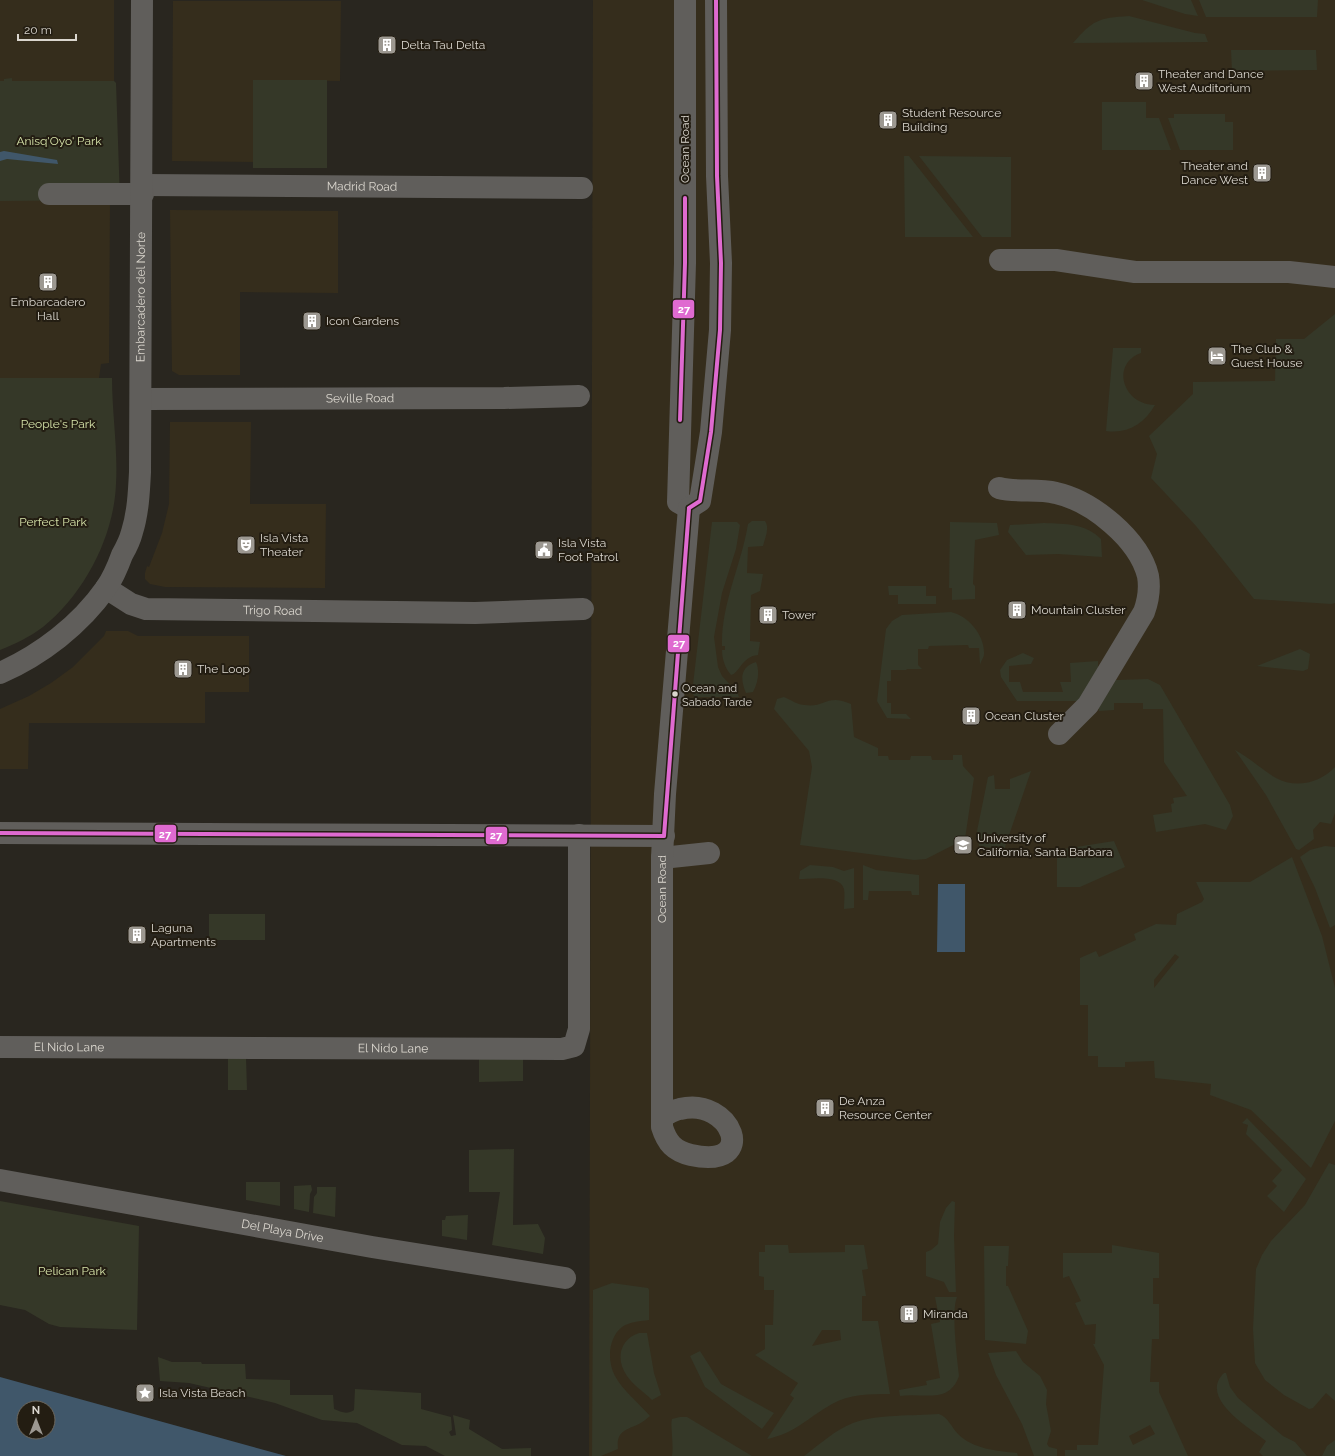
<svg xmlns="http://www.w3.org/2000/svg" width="1335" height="1456" viewBox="0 0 1335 1456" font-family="Raleway,sans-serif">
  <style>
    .built { fill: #352d1c }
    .green { fill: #353828; fill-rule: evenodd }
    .water { fill: #40576a; fill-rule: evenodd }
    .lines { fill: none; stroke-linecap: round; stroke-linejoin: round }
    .minor { stroke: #605e5b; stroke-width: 22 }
    .bus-1-casing { stroke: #231d12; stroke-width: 7 }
    .bus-1 { stroke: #df6ad0; stroke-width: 4 }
    .bus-dot { fill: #dad6ce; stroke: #231d12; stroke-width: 1.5 }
    .labels { text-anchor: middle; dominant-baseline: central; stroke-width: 4; stroke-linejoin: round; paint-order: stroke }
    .bus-label { font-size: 11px; fill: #dad6ce; stroke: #231d12; text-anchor: start }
    .poi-label { font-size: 12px; fill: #dad6ce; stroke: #231d12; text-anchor: start }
    .park-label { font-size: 12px; fill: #d5e2a9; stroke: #231d12 }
    .street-label { font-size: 12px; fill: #dad6ce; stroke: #231d12 }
    .line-badge { stroke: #231d12; stroke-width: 1.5 }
    .badge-label { font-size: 11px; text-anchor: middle; font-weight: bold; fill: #fff }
  </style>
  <rect width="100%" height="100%" fill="#29261f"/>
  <path class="built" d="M0,0H114V81H0Z
    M593,0H1335V1456H589Z
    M173,1H341L340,81L253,80V162L172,161Z
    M0,200H110L109,363L101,364L99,378H0Z
    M170,210L338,211V293L240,292V375H179L172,371Z
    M170,422H251L250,504H326L325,588L165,587L150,584L145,579V573L147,566L149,567L162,533L169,504Z
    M106,631H128L138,636H249V692H205V723H29L28,769H0V709L29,696L51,683L73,667L104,636Z"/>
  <path class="green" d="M1142,0H1191L1198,16L1185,14Z
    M1199,0H1318L1317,17H1206Z
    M1129,16L1195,33L1205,34L1208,42L1073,43C1093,20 1098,18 1129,16Z
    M1231,50H1316L1317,70L1232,71Z
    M12,78V81H114L116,83L120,200L0,201V81H4V79Z
    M253,80H327V168H253Z
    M1102,102H1146V118H1159L1171,150H1102Z
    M1174,114H1225V122H1233V150H1180L1168,118H1174Z
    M904,156H909L973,237H905Z
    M919,156L1011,157V237H982Z
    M1335,314V603L1331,604L1254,599L1196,526L1151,478L1157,454L1149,436L1193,394V382L1275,381L1276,339H1304Z
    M1113,348H1141V353C1110,364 1123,405 1155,405C1144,424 1128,434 1106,431Z
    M0,378H112C112,413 118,449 116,484C114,537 84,594 43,627C30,637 15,644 0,650Z
    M752,521H765C770,528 765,538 763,546L748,547L747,573L763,574L760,591L751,595L750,641L760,642L758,655C742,656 739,674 731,675C725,668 722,659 722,650H725V646H722C721,604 741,566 748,524Z
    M712,522H737L740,525L736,549L722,593L714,637L718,667L722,676L737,692L739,697H695L692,693Z
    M950,522L997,523L999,535L975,540L973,584L975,586V599L952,600V588H949Z
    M1044,523C1066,524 1085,523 1101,539L1102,557L1058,554L1026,555L1008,532L1010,525Z
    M888,586H926V596H936V604H898V595H889Z
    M951,612C968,616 985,635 984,654C984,657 981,661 980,665L979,648H969L968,645L929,646L928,649H918V665L922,669H907L906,670H891V681H887V703H891V714H906L911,719L887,718L877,701L886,629L892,621L902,615Z
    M1300,649L1310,654L1308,669L1303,671L1257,666Z
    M1023,653L1034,658L1031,664L1009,666V682H1020L1023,692H1063L1060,682H1071L1070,663L1098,661V674L1079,701H1017L1001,677L1000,670L1007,660Z
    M756,662C760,671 758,683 753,692L746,693C740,679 740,667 756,662Z
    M1148,679L1160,685L1230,805L1233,816L1226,830L1205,824L1156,832L1153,815L1172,812L1171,804L1174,803L1173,798L1187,796L1164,762L1163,709H1143V703H1114V710L1099,711V706L1116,680Z
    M784,697C791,700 798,705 805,705C825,708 827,693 851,704L854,737L878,748V756H888L889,760H910L911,756H931L932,760H953V755H962L963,766L974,778L965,839L926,859L914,860L800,845L812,767L809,751L774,709L777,699Z
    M1235,750C1250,758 1261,769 1276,778C1296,789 1320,783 1335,767V813L1331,824L1320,822L1313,830L1314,839L1299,850L1296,849L1266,795Z
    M1031,771L1004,850L979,846L977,831L988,777L994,775L995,789H1010V779Z
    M1114,841L1125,867L1080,887H1057V850Z
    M1325,846L1335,847V925L1330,928L1315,888L1300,857L1310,850Z
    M1292,857L1322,936L1335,988V1121L1311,1168L1251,1110L1210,1095L1211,1084L1155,1078L1154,1061L1125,1062V1067H1098V1056H1088V1005H1080V958L1096,951L1099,957L1136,940L1134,934L1156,924L1176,925L1177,914L1202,902L1204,899L1196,882H1250ZM1175,954L1179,957L1154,988V980Z
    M810,865L833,867L844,871L854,868V908L844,909C844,903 845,895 844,889C840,874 811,879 799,879L800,871Z
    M863,865L876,870L919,875V895H912L911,891H869L868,900H863Z
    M209,914H265V940H209Z
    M228,1057H246L247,1090H228Z
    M479,1058H523V1081L479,1082Z
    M1247,1118L1306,1179L1284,1212L1267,1196L1277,1186L1272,1181L1282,1170L1246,1134L1248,1125L1242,1123Z
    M514,1149L513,1225L538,1224L545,1238L543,1254L492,1245L500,1192H469V1150Z
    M1329,1163L1335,1165V1401L1326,1393L1313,1408L1309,1409L1284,1395L1265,1380L1255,1363L1253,1329L1256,1269L1262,1255L1271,1241L1305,1205Z
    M246,1182H280V1206L246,1200Z
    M311,1185L312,1190L310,1194L309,1212L294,1209V1186Z
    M317,1187H336L335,1217L313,1213L314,1197L317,1193Z
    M0,1201L139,1226L137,1330L60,1327L49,1324L25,1310L0,1305Z
    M952,1201L955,1202L954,1236L956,1292H949L944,1282L926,1276V1252L931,1250L938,1244L940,1222L946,1208Z
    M468,1215L467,1240L442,1236V1220H445L446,1216Z
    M765,1245H788L789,1253L845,1252V1245H864L868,1269L862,1270L866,1296H862V1321H878L890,1394C870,1394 849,1394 832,1404C807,1418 796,1433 767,1439L794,1398L790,1395L798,1383L755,1355L765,1349V1325H773L774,1290H764V1277L759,1276V1252H765ZM822,1330H840L841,1340L812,1346Z
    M1112,1245L1159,1253V1278H1153V1304H1159V1339H1152L1150,1382H1159V1392L1188,1456H1065V1450H1077V1445H1098L1104,1365L1093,1344H1095L1096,1324L1085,1325L1075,1303L1081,1301L1069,1276L1063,1278V1253H1112ZM1150,1425L1155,1434L1133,1445L1129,1436Z
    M984,1246H1009L1008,1266H1006V1286H1008L1028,1331L1026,1344L985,1340Z
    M612,1283L648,1288L649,1290V1320C641,1321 629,1322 622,1327C608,1338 607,1361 615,1376C623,1391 639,1403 650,1416C646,1419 643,1422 639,1424C626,1430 616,1431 618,1449L601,1456H592L593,1290Z
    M935,1297H957C951,1312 957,1357 959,1376C949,1405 922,1392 900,1396L899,1390L927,1385L926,1381L940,1378L931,1324L940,1322Z
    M639,1333H647L654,1373L661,1395L652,1400C644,1392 633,1385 627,1376C615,1359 620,1339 639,1333Z
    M700,1351L721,1384L774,1413L762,1429L705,1387L690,1356Z
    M1016,1351L1023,1362L1040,1376L1047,1390L1046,1404L1051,1431L1047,1444L1049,1447L1057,1449V1456H1034L1022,1424L996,1375L988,1353Z
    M158,1357L172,1362H201L202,1364H245L246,1379L290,1380V1395H333L334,1409C341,1412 347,1415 354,1410L355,1389L421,1393V1409L451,1417L452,1430L449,1432L451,1436L456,1435L453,1415L470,1420L469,1429L502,1449L531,1448V1456H445L426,1446L402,1445L357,1423L322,1420L275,1403L189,1383L160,1381Z
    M1224,1373H1226L1230,1387L1238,1398L1283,1436L1295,1442L1307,1456H1263L1259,1452L1266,1441C1250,1428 1198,1398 1224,1373Z
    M939,1414C948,1417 952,1428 958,1434C973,1449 997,1451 1017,1453L1018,1456H804C820,1444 835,1430 853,1423C877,1414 913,1416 939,1414Z
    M680,1417H687L752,1456H672C674,1444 670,1426 672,1419Z
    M1335,1440V1456H1322L1327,1446Z"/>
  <path class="water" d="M4,151L57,160L58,164L7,159L0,161V152Z
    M938,884H965V952H937Z
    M0,1377L286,1456H0ZM24,1408H48V1432H24Z"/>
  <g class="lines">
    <g class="minor">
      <path d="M685,0V263L678,502L689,508"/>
      <path id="s1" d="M143,185L582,188"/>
      <path d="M49,194H143"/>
      <path d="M1000,260H1056L1135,272H1289L1335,277"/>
      <path id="s2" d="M141,399L504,398L579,396"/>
      <path d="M999,488C1018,493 1037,488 1056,493C1092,501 1139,539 1148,576C1150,588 1148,601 1144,612L1088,705L1059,734"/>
      <path d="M689,508L700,501L711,432L720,330L721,263L717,176L716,0"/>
      <path id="s3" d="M106,588L131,604L146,609L475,613L583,609"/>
      <path id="s4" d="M0,673C41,655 80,625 106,588C113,578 118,566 122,555C126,548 130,540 132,532C138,513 139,492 140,472L142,0"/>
      <path d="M0,833L664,836"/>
      <path d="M662,858L709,853"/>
      <path id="s5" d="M0,1047L562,1049L574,1046L579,1029V835"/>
      <path id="s6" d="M663,1116C668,1114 674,1110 680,1109C731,1096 761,1170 691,1155C674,1151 667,1143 662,1127V858L665,794L689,508"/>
      <path id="s7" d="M0,1180L372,1247L565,1278"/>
    </g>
    <defs>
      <path id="bus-1" d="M680,420L685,263V198
        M689,508L700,501L711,432L720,330L721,263L717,176L716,0
        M0,833L664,836L689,508"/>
    </defs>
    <use href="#bus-1" class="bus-1-casing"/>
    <use href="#bus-1" class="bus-1"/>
  </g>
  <defs>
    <symbol id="building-square" viewBox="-11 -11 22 22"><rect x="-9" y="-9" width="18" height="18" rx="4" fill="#9c9891" stroke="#231d12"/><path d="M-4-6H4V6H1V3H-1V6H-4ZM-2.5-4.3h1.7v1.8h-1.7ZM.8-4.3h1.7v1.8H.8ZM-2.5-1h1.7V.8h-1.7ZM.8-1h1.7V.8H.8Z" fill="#fff"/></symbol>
    <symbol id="hotel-square" viewBox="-11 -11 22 22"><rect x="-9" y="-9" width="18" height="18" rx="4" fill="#9c9891" stroke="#231d12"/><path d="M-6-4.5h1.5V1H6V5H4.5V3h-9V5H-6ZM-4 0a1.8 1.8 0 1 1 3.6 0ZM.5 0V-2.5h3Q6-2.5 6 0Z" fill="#fff"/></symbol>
    <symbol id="theatre-square" viewBox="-11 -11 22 22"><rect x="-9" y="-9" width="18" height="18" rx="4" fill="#9c9891" stroke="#231d12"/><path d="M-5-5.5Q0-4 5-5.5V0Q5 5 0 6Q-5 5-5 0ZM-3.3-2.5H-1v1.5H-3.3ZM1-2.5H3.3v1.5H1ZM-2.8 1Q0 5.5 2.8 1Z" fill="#fff"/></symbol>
    <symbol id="civic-square" viewBox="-11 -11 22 22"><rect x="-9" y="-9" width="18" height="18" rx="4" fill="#9c9891" stroke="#231d12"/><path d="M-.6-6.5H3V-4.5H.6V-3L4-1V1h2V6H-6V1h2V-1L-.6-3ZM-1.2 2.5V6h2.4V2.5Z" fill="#fff"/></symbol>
    <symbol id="university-square" viewBox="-11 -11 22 22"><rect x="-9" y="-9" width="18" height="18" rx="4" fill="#9c9891" stroke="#231d12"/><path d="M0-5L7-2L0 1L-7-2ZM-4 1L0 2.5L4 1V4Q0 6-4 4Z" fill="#fff"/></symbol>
    <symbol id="sight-square" viewBox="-11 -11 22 22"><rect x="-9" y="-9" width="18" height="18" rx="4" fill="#9c9891" stroke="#231d12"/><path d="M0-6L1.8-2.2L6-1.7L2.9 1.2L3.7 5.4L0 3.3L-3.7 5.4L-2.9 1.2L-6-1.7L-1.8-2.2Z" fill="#fff"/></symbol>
  </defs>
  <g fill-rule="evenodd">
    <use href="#building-square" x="376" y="34" width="22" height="22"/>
    <use href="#building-square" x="1133" y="70" width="22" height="22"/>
    <use href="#building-square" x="877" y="109" width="22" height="22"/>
    <use href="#building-square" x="1251" y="162" width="22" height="22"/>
    <use href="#building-square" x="37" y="271" width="22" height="22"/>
    <use href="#building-square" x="301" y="310" width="22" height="22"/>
    <use href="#hotel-square" x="1206" y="345" width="22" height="22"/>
    <use href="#theatre-square" x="235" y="534" width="22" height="22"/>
    <use href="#civic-square" x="533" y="539" width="22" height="22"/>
    <use href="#building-square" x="1006" y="599" width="22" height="22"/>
    <use href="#building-square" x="757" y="604" width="22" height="22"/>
    <use href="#building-square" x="172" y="658" width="22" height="22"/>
    <use href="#building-square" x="960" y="705" width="22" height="22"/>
    <use href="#university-square" x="952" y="834" width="22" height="22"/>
    <use href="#building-square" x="126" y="924" width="22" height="22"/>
    <use href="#building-square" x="814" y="1097" width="22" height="22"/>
    <use href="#building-square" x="898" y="1303" width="22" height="22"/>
    <use href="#sight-square" x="134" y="1382" width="22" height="22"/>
  </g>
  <circle class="bus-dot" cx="675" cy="694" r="3.5"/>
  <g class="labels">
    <g class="bus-label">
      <text x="682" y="688">Ocean and<tspan x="682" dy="14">Sabado Tarde</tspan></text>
    </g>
    <g class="poi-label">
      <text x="401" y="45">Delta Tau Delta</text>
      <text x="1158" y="74">Theater and Dance<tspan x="1158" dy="14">West Auditorium</tspan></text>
      <text x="902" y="113">Student Resource<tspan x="902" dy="14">Building</tspan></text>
      <text x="1248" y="166" text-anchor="end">Theater and<tspan x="1248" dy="14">Dance West</tspan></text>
      <text x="48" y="302" text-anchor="middle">Embarcadero<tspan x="48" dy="14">Hall</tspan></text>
      <text x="326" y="321">Icon Gardens</text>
      <text x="1231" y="349">The Club &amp;<tspan x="1231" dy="14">Guest House</tspan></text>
      <text x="260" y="538">Isla Vista<tspan x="260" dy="14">Theater</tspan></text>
      <text x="558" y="543">Isla Vista<tspan x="558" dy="14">Foot Patrol</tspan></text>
      <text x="1031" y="610">Mountain Cluster</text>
      <text x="782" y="615">Tower</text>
      <text x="197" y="669">The Loop</text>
      <text x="985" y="716">Ocean Cluster</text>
      <text x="977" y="838">University of<tspan x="977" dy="14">California, Santa Barbara</tspan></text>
      <text x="151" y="928">Laguna<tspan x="151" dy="14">Apartments</tspan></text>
      <text x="839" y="1101">De Anza<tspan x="839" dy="14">Resource Center</tspan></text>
      <text x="923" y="1314">Miranda</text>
      <text x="159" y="1393">Isla Vista Beach</text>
    </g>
    <g class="park-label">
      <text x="59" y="141">Anisq'Oyo' Park</text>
      <text x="58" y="424">People's Park</text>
      <text x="53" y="522">Perfect Park</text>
      <text x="72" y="1271">Pelican Park</text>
    </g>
    <g class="street-label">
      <text transform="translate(685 149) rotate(-90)">Ocean Road</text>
      <text stroke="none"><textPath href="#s1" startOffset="219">Madrid Road</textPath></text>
      <text stroke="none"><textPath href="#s4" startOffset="435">Embarcadero del Norte</textPath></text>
      <text stroke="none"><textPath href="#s2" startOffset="219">Seville Road</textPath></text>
      <text stroke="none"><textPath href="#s3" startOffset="172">Trigo Road</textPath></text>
      <text stroke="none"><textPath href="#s6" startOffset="418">Ocean Road</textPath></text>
      <text stroke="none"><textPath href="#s5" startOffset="69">El Nido Lane</textPath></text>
      <text stroke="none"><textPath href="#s5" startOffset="393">El Nido Lane</textPath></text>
      <text stroke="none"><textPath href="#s7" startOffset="287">Del Playa Drive</textPath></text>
    </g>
  </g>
  <g class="line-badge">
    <rect x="672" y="299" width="23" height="20" rx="4" fill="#df6ad0"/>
    <rect x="667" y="634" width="23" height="19" rx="4" fill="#df6ad0"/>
    <rect x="154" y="824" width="23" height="19" rx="4" fill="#df6ad0"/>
    <rect x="485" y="826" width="23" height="19" rx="4" fill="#df6ad0"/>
  </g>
  <g class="badge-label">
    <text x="684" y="313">27</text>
    <text x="679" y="647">27</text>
    <text x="165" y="838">27</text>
    <text x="496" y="839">27</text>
  </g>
  <g transform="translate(36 1420)"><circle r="19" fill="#231d12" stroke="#6c675d"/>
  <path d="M0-3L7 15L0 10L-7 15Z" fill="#9c9891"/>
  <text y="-6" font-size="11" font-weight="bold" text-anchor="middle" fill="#dad6ce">N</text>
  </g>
  <path d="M18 34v6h58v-6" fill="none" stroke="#dad6ce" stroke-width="2"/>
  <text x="24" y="34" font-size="12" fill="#dad6ce" stroke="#231d12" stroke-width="3" paint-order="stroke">20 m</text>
</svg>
